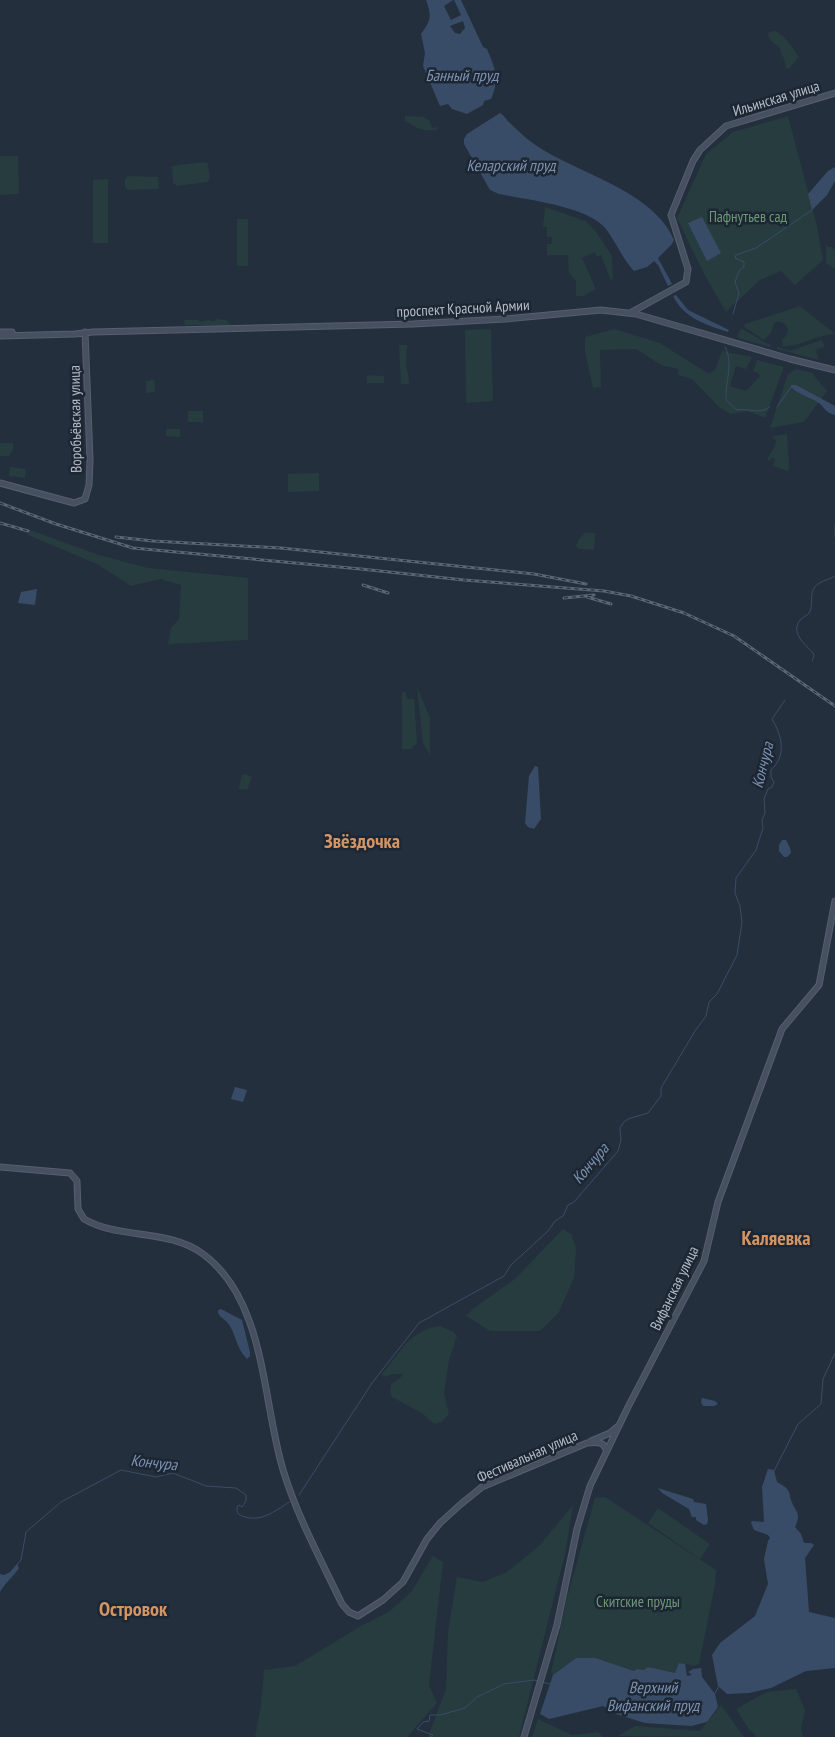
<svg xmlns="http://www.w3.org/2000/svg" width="835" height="1737" viewBox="0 0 835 1737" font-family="'PT Sans Narrow',sans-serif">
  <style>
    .green { fill: #263c3f }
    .water { fill: #394c67; fill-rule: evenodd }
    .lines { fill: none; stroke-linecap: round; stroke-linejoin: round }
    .stream { stroke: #394c67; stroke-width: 1 }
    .secondary-casing { stroke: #565f6c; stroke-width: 7 }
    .secondary { stroke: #465061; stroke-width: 5 }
    .rail-casing { stroke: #5a6575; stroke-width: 3 }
    .rail { stroke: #1d2633; stroke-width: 1; stroke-dasharray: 4; stroke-linecap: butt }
    .labels { text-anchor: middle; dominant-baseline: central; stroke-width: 5; stroke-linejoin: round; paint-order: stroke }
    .street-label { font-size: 15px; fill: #b4bcc9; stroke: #1d2633 }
    .park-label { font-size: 15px; fill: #6b9a76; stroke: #1d2633 }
    .water-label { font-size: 16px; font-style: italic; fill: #7c92b1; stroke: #1d2633 }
    .district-label { font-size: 20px; font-weight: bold; fill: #d59563; stroke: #1d2633 }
  </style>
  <rect width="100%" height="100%" fill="#242f3e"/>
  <path class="green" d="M774,31C784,33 793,49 799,57L789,69L786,68L784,58L781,54L780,48C775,43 769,42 768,33Z
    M405,116L423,117L430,121L432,128L438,127V129C425,133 416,128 405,121Z
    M788,116L817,226L823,260L795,285L781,271L760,280L726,312L704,274L677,218L706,154L733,132Z
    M0,156H18L19,194L0,195Z
    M205,162L208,164L210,178L207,182L177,186L173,183L172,166Z
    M128,176L158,177L159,189L128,190L125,187V179Z
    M108,179V243H93V180Z
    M545,207L585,221L595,230L612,256L613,278L611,281L601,255L597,257L595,252L582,258L596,289L583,296H576V281L569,273L568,255H547V244H552V237H547V227H543Z
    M237,219H248V266H237Z
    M826,245L828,247H832L835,251V269L826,263Z
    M800,306L835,334C817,334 801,347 783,346L782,340L786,336L788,330C786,323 781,320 774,323L771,333L764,340L744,327L745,324Z
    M216,319L226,320L231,325H185L184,320H198L200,322L209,320L214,322Z
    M491,329L493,401L466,403L465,330Z
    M614,329L660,343L709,374L715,370L722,351L752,357L746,369L736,366L730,386L746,391L761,375L753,371L757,360L784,367L765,418L747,411L731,414L720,408L692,379L678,375V369L661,365L636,349L600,350L601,387L593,388L585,352V337Z
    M743,329L764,342L771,345L770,347L738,338L737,336L740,330Z
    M822,340L825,347L817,349L816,352L819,360L777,349V347L790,351Z
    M399,345H407L406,366L408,373L409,384H401Z
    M796,369L812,373L827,391L804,422L770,428L788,374Z
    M367,375L384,376V383H367Z
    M154,380L155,392L146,393V381Z
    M188,411H203V422H188Z
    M166,429H180V437L166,436Z
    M787,434L789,465L788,471L773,466L775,459L771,458L770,461L767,460C770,452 775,449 776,441L773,437H769Z
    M0,443H13V450L9,456H0Z
    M10,467L26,469L25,478L9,476Z
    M319,473V491L288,492V474Z
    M30,530L99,555L148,568L248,578V640L168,644L171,628L179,619L181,585L160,579L131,586L97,564L28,535Z
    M585,533H595L594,550L579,549L576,546L579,539Z
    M417,687L430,718V755L423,743Z
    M402,692H406L407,699H414L417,743L411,749H402Z
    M244,774L252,777L247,790L239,789V787L242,775Z
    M563,1229L571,1234L576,1247L574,1278L559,1312L540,1331H490L466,1316L474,1308L515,1279Z
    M440,1326L454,1332L457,1336L449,1360L444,1394L449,1414L442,1422L434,1424L423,1414L392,1397L390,1391L391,1384L398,1380L403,1374H393L384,1377L382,1374C402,1351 408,1331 440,1326Z
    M605,1497L716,1570L715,1585L699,1664L695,1666L680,1663L676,1673L656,1669L634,1671L628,1669L576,1658L553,1675L551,1673L567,1598L595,1498Z
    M573,1505L565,1554L519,1737H428L446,1689L448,1632L457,1577L483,1582L507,1572L539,1546Z
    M658,1508L710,1544L700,1559L648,1523Z
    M433,1556L443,1562L429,1685L437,1703L407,1737H255L261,1705L264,1670L295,1666L361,1626L389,1612L412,1591Z
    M796,1689L805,1710L801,1728L803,1737H757L748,1728L736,1709L766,1692Z
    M721,1705L744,1737L618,1736L635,1726L700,1731Z
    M538,1719L572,1735L598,1732L603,1737H532Z"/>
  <path class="water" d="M426,0H453L444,6L451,20L461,15L454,0H461L483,47L487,49C495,68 500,79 491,99L484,101L483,105L467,114L452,109L448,104L440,106L423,66L425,53L421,34C431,20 432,17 426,0ZM463,21L465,28L460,34L455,33L450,26Z
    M500,113C505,116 506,120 511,124C519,132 530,142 540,148C581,174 654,192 674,240L672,244L658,258L672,284L668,286L658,265L654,261L647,267L634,271C622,258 616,242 606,229C588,206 527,200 499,194L490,190L464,144V139L467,134Z
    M835,167V181L827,195L812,210L808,194L828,171Z
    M702,217L721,253L707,261L688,223Z
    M676,295L688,310L729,330L728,332C706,325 684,318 673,296Z
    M791,385H796L835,406V415C826,413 825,408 819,403C810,397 799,395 791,387Z
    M37,589L35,605L18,603L21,592Z
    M535,766L538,767L541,819L534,829L528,827L525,823L529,776Z
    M782,840H786L790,848L791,853L787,857H784L779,851V845Z
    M235,1087L247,1090L243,1102L231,1099Z
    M221,1309L242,1320L250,1352V1356L247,1359C235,1347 237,1334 227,1322C224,1319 220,1317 218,1313V1310Z
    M702,1398L715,1401L718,1404L714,1406H703L701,1402Z
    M768,1469L774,1470L777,1482C780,1484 785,1486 787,1489C790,1492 790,1497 791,1500C795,1512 802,1512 795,1527L801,1534L804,1543H811L814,1545L805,1558L809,1612L835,1618V1668L806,1671L771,1688L749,1693L727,1694L718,1686L712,1655L720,1643L755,1616L768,1584L764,1559L768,1541L770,1538L768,1535L754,1530L751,1523L752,1521L764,1522L762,1487Z
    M658,1488L693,1499L694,1502L706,1504L708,1520L707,1524L704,1525L696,1520V1517H692L689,1509L662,1493Z
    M17,1564L19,1568C13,1577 5,1583 0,1592V1574L4,1575L10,1572Z
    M576,1658H595L634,1671L637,1669L644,1670L648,1667L675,1673L679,1663L685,1664L687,1676L692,1675L688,1672L693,1669L701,1668L702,1677L715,1694L718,1707L707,1722L691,1726L645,1723L616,1714L603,1706L549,1719L540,1714L553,1675Z"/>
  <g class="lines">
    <path class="stream" d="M733,314L739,293L735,282L739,271L744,267V262L735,258L736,255L756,248L812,210
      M725,347C734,363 725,382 726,400L737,410C749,408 759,415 770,407
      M777,407L791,387H792
      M835,525V536
      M812,661L814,656L813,653C805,644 790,633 800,620C803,617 807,616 809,613C815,603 807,592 818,584C823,580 829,580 835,576
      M774,1471L798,1424L821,1404L823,1379L835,1353
      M299,1495L372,1383L419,1323L504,1276L511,1265L548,1231L555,1221L563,1216L568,1205L574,1202L618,1151L621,1140L620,1128L624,1122L628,1119L648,1113L661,1096V1088L695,1031L706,1016L709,1002L717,994L737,955L742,922L740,906L735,893L736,878L756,850L763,828L762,820L765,813L764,799L768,789L772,787L774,782L771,777V770C787,755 782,736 772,719L785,700
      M16,1566L21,1560L26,1532L61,1502L121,1470L156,1477L173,1473L206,1486L236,1488L246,1495V1501L242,1507L239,1505L237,1507C237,1512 237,1514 242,1516C260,1523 274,1512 289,1502
      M542,1682L550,1684
      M714,1695L719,1686
      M431,1737L433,1735L417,1729L423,1722L429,1721L430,1715H440L465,1708L477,1697L504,1684L534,1680L538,1681"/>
    <defs>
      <path id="secondary" d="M630,313L686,282L688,269L671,215L693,161L700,150L726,126L835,93
        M0,332H12
        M0,336L75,334L93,332L413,324L505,319L601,310L636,314L790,359L835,370
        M0,483L74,503L85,499L89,485L90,460L85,332
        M0,1167L70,1173L77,1181L78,1209L84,1219C120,1240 167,1228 203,1254C267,1301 262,1404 284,1473C298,1518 322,1562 342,1604L349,1612L358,1616L383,1600L403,1582L427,1539L440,1523L461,1504L482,1487L587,1443C595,1442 604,1441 606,1450
        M591,1441L610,1433L617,1427
        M524,1737L557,1625L577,1529L590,1486L628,1407L704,1261L718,1202L782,1029L819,985L835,901"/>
    </defs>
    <use href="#secondary" class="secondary-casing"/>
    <use href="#secondary" class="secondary"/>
    <defs>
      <path id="rail" d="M0,503L56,524L133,548L361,569L464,580L604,591L631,596L684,613L734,636L835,706
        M0,523L28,531
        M116,537L153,541L281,548L534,574L586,584
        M363,585L388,593
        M587,597L611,604
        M564,598L594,595"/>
    </defs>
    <use href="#rail" class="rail-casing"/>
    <use href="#rail" class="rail"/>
  </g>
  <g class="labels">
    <g class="street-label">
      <text transform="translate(776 98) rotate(-17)">Ильинская улица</text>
      <text transform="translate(463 308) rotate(-3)">проспект Красной Армии</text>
      <text transform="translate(75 419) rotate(-91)">Воробьёвская улица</text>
      <text transform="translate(674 1288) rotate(-64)">Вифанская улица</text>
      <text transform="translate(527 1456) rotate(-24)">Фестивальная улица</text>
    </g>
    <g class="park-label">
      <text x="748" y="216">Пафнутьев сад</text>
      <text x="638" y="1601">Скитские пруды</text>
    </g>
    <g class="water-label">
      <text x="462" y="75">Банный пруд</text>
      <text x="511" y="165">Келарский пруд</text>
      <text transform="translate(762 765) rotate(-76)">Кончура</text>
      <text transform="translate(590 1163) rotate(-50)">Кончура</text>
      <text transform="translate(154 1462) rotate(6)">Кончура</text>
      <text x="653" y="1687">Верхний<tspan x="653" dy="18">Вифанский пруд</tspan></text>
    </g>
    <g class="district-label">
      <text x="362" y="841">Звёздочка</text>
      <text x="776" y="1238">Каляевка</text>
      <text x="133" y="1609">Островок</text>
    </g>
  </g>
</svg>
